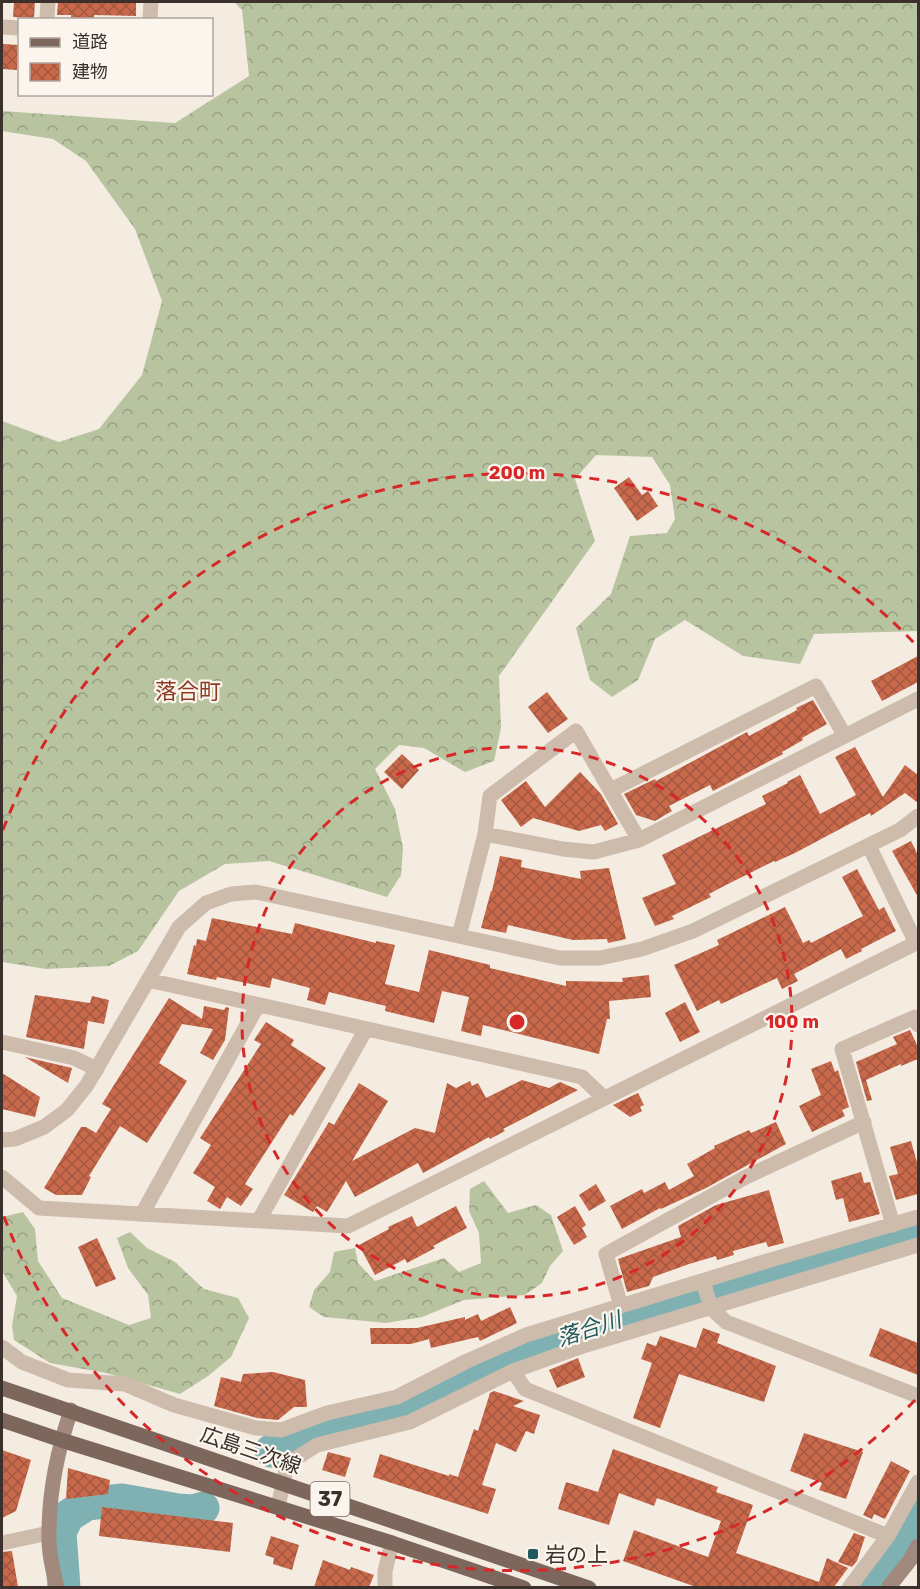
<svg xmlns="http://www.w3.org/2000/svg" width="920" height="1589" viewBox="0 0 920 1589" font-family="Rubik,'Noto Sans JP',sans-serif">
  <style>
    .forest { fill: url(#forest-crowns) }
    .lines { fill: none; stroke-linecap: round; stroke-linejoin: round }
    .river { stroke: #7fb0b2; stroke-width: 33 }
    .building { fill: url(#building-cross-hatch) }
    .street { stroke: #cdbbac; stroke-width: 15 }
    .secondary { stroke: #a18a7d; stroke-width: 15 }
    .primary { stroke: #7d675c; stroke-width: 15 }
    .ring { fill: none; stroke: #d62828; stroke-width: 3; stroke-dasharray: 10 8 }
    .poi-dot { fill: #1f5a5e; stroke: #fbf5ee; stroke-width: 2 }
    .labels { text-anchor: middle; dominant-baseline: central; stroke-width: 4.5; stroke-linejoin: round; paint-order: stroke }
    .shield { fill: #fbf5ee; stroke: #756b66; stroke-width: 1.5 }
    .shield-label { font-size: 20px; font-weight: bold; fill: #3b302b }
    .street-label { font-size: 21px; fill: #3b302b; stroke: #fbf5ee }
    .poi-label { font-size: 21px; fill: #3b302b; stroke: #fbf5ee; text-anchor: start }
    .neighbourhood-label { font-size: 22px; fill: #8c3b22; stroke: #fbf5ee }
    .water-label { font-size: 22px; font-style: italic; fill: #1f5a5e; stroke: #fbf5ee }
    .centre { fill: #d62828; stroke: #fbf5ee; stroke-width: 3 }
    .ring-label { font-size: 18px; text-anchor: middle; font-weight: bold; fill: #d62828; stroke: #fbf5ee; stroke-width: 4.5; stroke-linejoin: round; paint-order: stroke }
  </style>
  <defs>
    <pattern id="forest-crowns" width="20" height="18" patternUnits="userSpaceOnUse" patternTransform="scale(1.5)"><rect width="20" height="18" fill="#b8c4a0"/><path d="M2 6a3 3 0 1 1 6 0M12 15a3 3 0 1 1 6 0" fill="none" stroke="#97a083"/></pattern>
    <pattern id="building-cross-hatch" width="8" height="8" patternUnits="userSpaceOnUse" patternTransform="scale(1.5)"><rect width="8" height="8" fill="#c8694b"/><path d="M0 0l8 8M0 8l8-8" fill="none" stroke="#a4573f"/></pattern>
  </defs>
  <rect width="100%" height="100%" fill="#f4ebe1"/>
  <path class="forest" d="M234,2H918V631L814,634L800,664L743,656L685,620L655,639L638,680L612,697L590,680L576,628L611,594L630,536L667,533L675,519L670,485L652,457L596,455L575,479L595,541L499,676L501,728L494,761L465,772L424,748L399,745L375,769L395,809L403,848L401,875L387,897L269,861L225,864L179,891L138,951L109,966L46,969L2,962V421L59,442L99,429L142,375L162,301L135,229L86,161L53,139L2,131V111L175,123L249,76L242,10Z
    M484,1181L508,1213L536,1205L551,1215L563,1251L550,1266L542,1283L525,1295L464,1300L422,1317L386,1323L324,1317L309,1307L314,1290L330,1272L334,1252L355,1248L358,1263L375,1281L444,1258L459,1272L481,1263L479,1233L469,1211L470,1189Z
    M23,1212L35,1229L38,1261L62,1298L129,1325L151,1318L148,1295L128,1268L117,1238L130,1232L147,1248L175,1262L204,1289L238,1298L249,1318L231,1357L208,1376L180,1394L106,1373L50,1363L14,1340L12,1326L17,1296L2,1271V1217Z"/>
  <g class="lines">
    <path class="river" d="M271,1451L305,1432L394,1414L462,1378L527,1350L593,1327L918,1233
      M64,1588L60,1532L68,1516L87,1504L122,1500L178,1510L193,1511L203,1508
      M866,1588L895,1549L918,1513"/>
  </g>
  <path class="building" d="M14,2H35L34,18L13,17Z
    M58,2H136V16L94,15V19L71,18V15H57Z
    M3,44L18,45L17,70L2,69Z
    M629,477L642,495L648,491L658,506L637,521L614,488Z
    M918,656V682L882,701L871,681Z
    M547,692L568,719L548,733L528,707Z
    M813,700L827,724L802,738L803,740L782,752L783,754L713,791L710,785L669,806L672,811L655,821L636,815L624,794L655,779L656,781L747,732L749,736L797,710L796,708Z
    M855,747L883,797L905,765L918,775V803L905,793L871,816L870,813L795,853L775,862L774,861L724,886L709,894L711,897L672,916L674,919L655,926L642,898L676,884L662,855L766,804L762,796L788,783L787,782L800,775L820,814L856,795L835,757Z
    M402,754L419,770L402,789L384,772Z
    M580,772L601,794L618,824L605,831L601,825L579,831L533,818L521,827L501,800L526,781L545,807Z
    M911,841L918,855V897L892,851Z
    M500,856L522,860L521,867L581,879L580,871L609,868L626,939L608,943L607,939L573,940L508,925L506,933L481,928L491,891H492Z
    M857,869L879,910L884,907L896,931L861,949L862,951L846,959L841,949L794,974L798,981L782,989L777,978L721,1004L719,1000L697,1011L674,965L719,945L717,940L785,907L803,943L809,940L811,943L863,916L842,877Z
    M212,918L292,934L295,923L376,943V941L395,945L385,984L419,992L429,950L490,965V968L566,986V981L623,982L622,978L649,975L651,997L609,1001L610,1019H607L599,1054L483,1025L481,1036L461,1031L469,997L442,991L434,1023L385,1011L386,1006L329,992L325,1005L307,1000L310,988L272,978L270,988L217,977L216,980L187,974L194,945L196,946L197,939L206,941Z
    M35,995L90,1003L92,996L109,1000L104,1024L88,1021L84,1049L26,1037Z
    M169,998L202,1019L204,1006L224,1010L226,1007L229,1008L225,1040L213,1060L200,1053L213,1029L182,1024L159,1063L187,1081L147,1143L120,1126L89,1176L91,1177L82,1195H56L44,1188L81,1127H86L96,1133L111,1109L102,1104Z
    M685,1002L700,1032L680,1042L665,1013Z
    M266,1022L294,1040L291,1045L326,1068L293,1116L290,1114L245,1184L253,1189L241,1206L227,1197L220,1209L207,1201L215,1187L193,1173L211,1145L200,1138L261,1044L254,1040Z
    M910,1030L918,1047V1059L901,1066V1064L866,1080L872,1100L867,1101L856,1062L897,1044L893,1037Z
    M25,1057L72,1068L68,1083Z
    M831,1061L835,1072L838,1070L849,1107L842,1110L845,1116L812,1132L799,1106L821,1095L811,1069Z
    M2,1073L40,1097L35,1117L2,1109Z
    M522,1080L549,1088L560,1082L578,1090L503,1129L505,1131L490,1139L489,1137L423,1173L418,1163L355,1197L346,1181L327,1212L317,1206L313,1212L284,1195L329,1122L334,1125L359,1083L388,1101L352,1161L415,1128L435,1133L447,1083L456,1088L470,1081L472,1086L478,1083L486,1098Z
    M638,1093L644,1105L640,1107L642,1111L630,1117L613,1105Z
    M776,1122L786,1144L706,1188L661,1209L660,1208L622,1229L610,1206L642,1189L644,1193L665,1182L669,1190L694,1176L687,1164L715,1148L714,1146L749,1130L751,1133Z
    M911,1141L918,1166V1194L896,1200L889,1176L898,1174L890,1147Z
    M861,1172L864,1183L870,1182L880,1214L849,1222L843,1198L836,1200L831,1181Z
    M596,1184L606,1201L589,1211L579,1195Z
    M769,1190L784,1243L768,1247L766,1242L733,1251L734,1255L717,1260L716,1256L689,1264L653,1277L649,1286L627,1292L618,1259L681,1237L678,1226L716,1205Z
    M456,1206L467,1228L433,1246L435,1248L407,1263L405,1259L375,1275L359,1245L389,1229L388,1227L412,1216L417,1227Z
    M575,1206L586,1225L582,1228L587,1237L574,1245L557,1217Z
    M97,1238L116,1279L96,1287L78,1247Z
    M510,1307L517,1323L480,1341L478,1337L431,1348L429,1339L411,1344H371L370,1328H417L465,1317V1320L478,1314L481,1321Z
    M703,1328L720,1334L717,1343L776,1366L764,1402L679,1374L660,1428L633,1418L652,1363L641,1359L647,1343L656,1346L660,1336L696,1348Z
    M880,1328L918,1343V1375L869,1356Z
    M578,1358L585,1377L557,1388L549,1370Z
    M273,1372L305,1380L307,1407H294L278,1420L257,1418L214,1406L221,1377L241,1382L243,1374Z
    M494,1391L524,1401L513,1406L540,1415L534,1434L526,1431L516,1452L496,1443L482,1485L496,1489L488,1514L373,1477L380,1454L449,1476V1474L458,1477L474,1429L478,1431L490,1393Z
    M804,1433L863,1452L846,1499L819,1490L822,1483L790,1471Z
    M613,1449L718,1487L716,1492L753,1505L736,1553L819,1582L827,1558L848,1568L834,1587H696L623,1561L634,1530L708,1557L721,1521L657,1498L654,1506L619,1493L609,1525L558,1509L566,1482L598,1492Z
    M2,1450L31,1460L16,1511L2,1518Z
    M328,1452L351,1458L345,1477L322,1470Z
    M891,1461L910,1471L885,1519L874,1514L872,1519L863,1515Z
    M68,1468L110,1480L108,1494L66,1499Z
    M102,1507L233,1523L230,1552L99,1536Z
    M854,1533L865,1537L857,1561L852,1567L838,1562Z
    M271,1536L299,1545L292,1570L273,1564L274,1558L265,1555Z
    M12,1551L18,1587H2V1552Z
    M323,1560L350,1570L351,1567L374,1575L369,1587H314Z"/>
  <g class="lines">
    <path class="street" d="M47,20L48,2
      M150,20L151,2
      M2,27L20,28
      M611,790L816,686L845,736
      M485,834L563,849L594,852L639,840L918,699
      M869,846L916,943
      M459,936L485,834L490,796L576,731L639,840
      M148,980L582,1077L604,1098
      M2,1042L74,1058L97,1069
      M2,1140L15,1139L44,1127L67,1110L87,1085L179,927L206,903L231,894L256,892L560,958H600L642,949L693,931L900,830L918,816
      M2,1177L39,1208L348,1226L918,942
      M142,1214L258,1005
      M259,1220L366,1029
      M893,1225L842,1049L915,1017L918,1025
      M703,1281L711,1308L726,1322L918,1396
      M621,1306L606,1254L746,1177L864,1122
      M2,1347L22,1362L68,1380L125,1384L174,1405L256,1428L281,1430L327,1413L397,1397L465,1362L526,1335L757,1264L918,1217
      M513,1371L525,1389L888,1536
      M278,1507L287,1464L317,1445L410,1422L513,1371L583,1346L918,1245
      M2,1543L49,1533
      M385,1588V1571L392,1543
      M849,1588L888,1536L918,1482"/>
    <path class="secondary" d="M57,1588C53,1570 48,1551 49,1533C49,1491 58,1449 71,1410
      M888,1588L910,1560L918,1546"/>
    <path class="primary" d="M2,1388L589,1588
      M2,1420L61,1440L392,1543L524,1588"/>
  </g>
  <g class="ring">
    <circle cx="517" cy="1022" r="275"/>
    <path d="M915 1400A549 549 0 0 1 3 1214M3 830A549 549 0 0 1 915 644"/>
  </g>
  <rect class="poi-dot" x="527" y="1548" width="12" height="12" rx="3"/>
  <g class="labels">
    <rect class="shield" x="310.5" y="1482" width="39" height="34" rx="4.5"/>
    <g class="shield-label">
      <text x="330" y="1499">37</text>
    </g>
    <g class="street-label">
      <text transform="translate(251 1450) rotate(19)">広島三次線</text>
    </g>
    <g class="poi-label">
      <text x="545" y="1554">岩の上</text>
    </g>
    <g class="neighbourhood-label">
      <text x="188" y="691">落合町</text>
    </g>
    <g class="water-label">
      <text transform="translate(589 1329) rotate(-18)">落合川</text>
    </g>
  </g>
  <circle cx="517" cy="1022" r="9" class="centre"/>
  <g class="ring-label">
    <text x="517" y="479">200 m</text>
    <text x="792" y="1028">100 m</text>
  </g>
  <rect width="920" height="1589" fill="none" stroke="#3b302b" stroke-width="6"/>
  <rect x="18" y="18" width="195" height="78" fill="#fbf5ee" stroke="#aea6a0" stroke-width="1.5"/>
  <rect x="30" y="38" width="30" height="9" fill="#7d675c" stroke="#aea6a0" stroke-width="1.5"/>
  <text x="72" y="48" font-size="18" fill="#3b302b">道路</text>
  <rect x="30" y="63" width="30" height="18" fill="url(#building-cross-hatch)" stroke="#aea6a0" stroke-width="1.5"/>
  <text x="72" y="78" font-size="18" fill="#3b302b">建物</text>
</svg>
